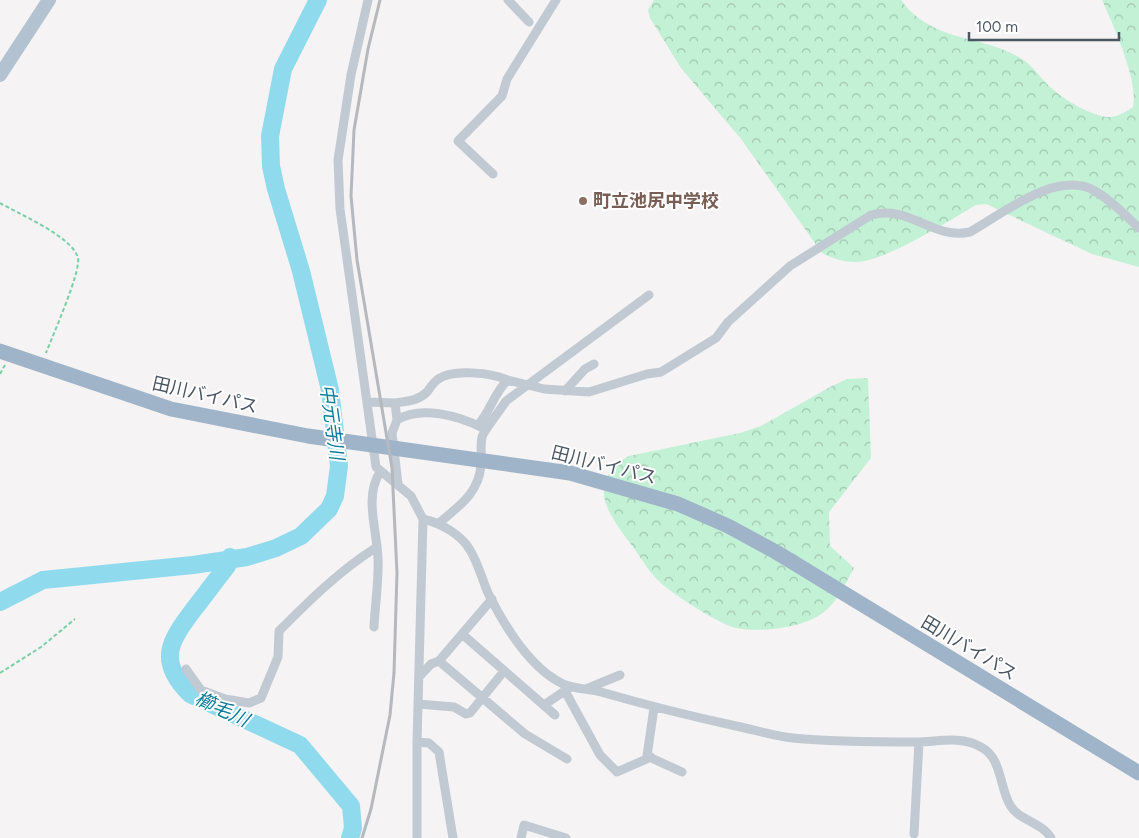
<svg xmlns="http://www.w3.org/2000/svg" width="1139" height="838" viewBox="0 0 1139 838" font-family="Figtree,'Noto Sans JP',sans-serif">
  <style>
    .forest { fill: url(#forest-crowns) }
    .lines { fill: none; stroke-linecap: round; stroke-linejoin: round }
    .river { stroke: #90daee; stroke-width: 18 }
    .path { stroke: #7ad0a6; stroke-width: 2; stroke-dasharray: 4 2.5; stroke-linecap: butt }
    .minor { stroke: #c1cad2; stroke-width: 9 }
    .primary { stroke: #b3c2d1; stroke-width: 14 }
    .trunk { stroke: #9fb4c9; stroke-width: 15 }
    .rail { stroke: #b5b8bd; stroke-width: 3 }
    .education-dot { fill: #8d6e63; stroke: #fff; stroke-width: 2 }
    .labels { text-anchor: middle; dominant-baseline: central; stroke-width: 4; stroke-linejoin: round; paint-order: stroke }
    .education-label { font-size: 18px; font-weight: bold; fill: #785e54; stroke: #fff; text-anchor: start }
    .street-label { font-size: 18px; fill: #4a5661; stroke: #fff }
    .water-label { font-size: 19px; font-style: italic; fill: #0c7c9b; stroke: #fff }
  </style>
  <defs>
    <pattern id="forest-crowns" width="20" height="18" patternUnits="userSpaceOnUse" patternTransform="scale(1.25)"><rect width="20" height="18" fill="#c3f1d5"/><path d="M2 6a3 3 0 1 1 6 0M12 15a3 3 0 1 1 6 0" fill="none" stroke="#a0c6b0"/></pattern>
  </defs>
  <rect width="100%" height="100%" fill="#f5f3f3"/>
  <path class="forest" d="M654,0H901C934,45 984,33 1025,61C1034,68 1041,78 1049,86C1063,99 1083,111 1101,116C1114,119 1123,114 1133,107C1139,81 1113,25 1102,0H1139V267L1092,254L986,204L976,205C950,220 883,263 855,262C843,262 832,258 822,253L741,139L681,68L650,18L648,10Z
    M868,378L871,458L829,512L830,546L854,568C845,584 838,601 824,612C804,628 761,633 736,628C719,624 674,595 661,583C650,574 642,559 633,547C624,535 604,510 604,494C604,477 614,463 629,456L740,433L761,426L832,386L847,379Z"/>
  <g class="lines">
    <path class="river" d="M230,557L227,566C216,580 205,595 194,609C169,642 157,661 190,694L300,745L351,806L353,828L350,838
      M0,602L43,580L193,565L247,557L276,548L301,536L329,509L335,496L339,466L330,390L301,271L276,189L271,166L270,136L283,69L318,0"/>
    <path class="path" d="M0,203C19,214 73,237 78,258C81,272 52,337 46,353
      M0,374L5,365
      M0,673L41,647L75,619"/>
    <path class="minor" d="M368,0L351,75L338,160L340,209L376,467L411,496L423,519L417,742V838
      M508,0L529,22
      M493,174L458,141L502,96L507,79L556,0
      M565,391L585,369L594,364
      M367,402L395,403
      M397,420L395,403C407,401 418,401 427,392C430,388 433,383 437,380C452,368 492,373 508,380
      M478,425C490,412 495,391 508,380L544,389L589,392L647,374L661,372L716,338L728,322L790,266L871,215C910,204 931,240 970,232C1002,214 1057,169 1095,191C1111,200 1125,215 1139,228
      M398,484L392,433L397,420C421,405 459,416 483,428
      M423,519C440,523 461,534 470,550C478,563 482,579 488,593C504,625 529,668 563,684C575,689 589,689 601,692C646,705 690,716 736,726C755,730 774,736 793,738C833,742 876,742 917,742C938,742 960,735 981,747C1002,758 999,786 1010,805C1019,821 1042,822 1051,838
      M439,523C459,506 479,493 481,465C482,456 480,446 482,437C483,432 501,409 506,401L649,295
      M492,599L439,661L525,734L567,759
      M374,627C375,605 379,581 378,558C377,530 364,497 380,472
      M462,634L555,715
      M186,669L201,690L225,699L249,703L261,698L278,657L279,631C310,600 340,570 377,547
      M419,677L431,664L439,661
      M586,689L620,675
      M565,691L600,755L617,772L651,757
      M418,704L454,707L466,714L470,713L504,671
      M544,705L569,688
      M654,708L647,756L682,772
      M417,742L429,743L439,752L453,838
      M914,834L919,742
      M521,838L524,825L566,838"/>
    <path class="primary" d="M0,75L49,0"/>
    <path class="trunk" d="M0,351L171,409L308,436L570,473L678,504L728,526L776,552L1139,773"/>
    <path class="rail" d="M362,838L371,809L390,715L394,673L397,573L392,468L357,260L351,196L354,130L368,49L380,0"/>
  </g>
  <circle class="education-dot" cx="583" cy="201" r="5"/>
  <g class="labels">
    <g class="education-label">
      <text x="593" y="201">町立池尻中学校</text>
    </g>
    <g class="street-label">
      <text transform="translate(205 395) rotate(13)">田川バイパス</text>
      <text transform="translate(604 465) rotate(14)">田川バイパス</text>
      <text transform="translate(969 648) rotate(31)">田川バイパス</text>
    </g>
    <g class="water-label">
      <text transform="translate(332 422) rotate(82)">中元寺川</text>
      <text transform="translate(222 709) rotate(25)">櫛毛川</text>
    </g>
  </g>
  <path d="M969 32v8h150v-8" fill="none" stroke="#4a5661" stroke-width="2.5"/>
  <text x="976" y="32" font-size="15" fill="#4a5661" stroke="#ffffff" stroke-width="4" paint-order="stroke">100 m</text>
</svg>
